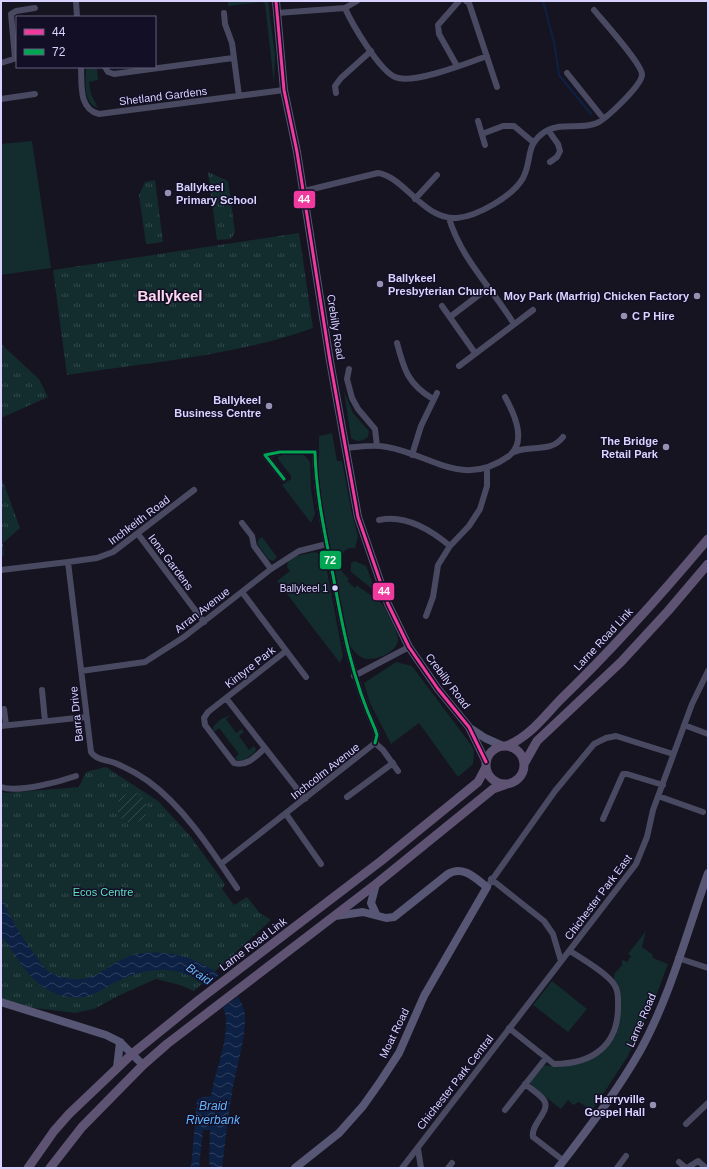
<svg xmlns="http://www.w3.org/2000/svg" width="709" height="1169" viewBox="0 0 709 1169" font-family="Arial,sans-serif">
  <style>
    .grass { fill: #132c2d }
    .park { fill: url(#park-tufts) }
    .garden { fill: url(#garden-furrows) }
    .water { fill: url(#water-waves) }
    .pier { fill: #161421 }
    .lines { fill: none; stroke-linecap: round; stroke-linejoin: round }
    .stream { stroke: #0d2144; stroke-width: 2 }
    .street { stroke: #4a4962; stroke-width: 6 }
    .secondary { stroke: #575674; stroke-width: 8 }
    .primary { stroke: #5e5373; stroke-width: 9 }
    .bus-1-casing { stroke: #130f26; stroke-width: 6 }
    .bus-2-casing { stroke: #130f26; stroke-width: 6 }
    .bus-1 { stroke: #f13a9d; stroke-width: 3 }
    .bus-2 { stroke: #00a651; stroke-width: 3 }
    .poi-dot { fill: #9591b1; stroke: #130f26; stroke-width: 1.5 }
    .bus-dot { fill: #d9d4ff; stroke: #130f26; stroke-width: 1.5 }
    .labels { text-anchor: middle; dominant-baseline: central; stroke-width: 3; stroke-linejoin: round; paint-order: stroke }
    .bus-label { font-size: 10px; fill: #d9d4ff; stroke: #130f26; text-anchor: end }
    .street-label { font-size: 11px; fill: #d9d4ff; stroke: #130f26 }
    .poi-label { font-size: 11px; font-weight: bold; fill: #d9d4ff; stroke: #130f26; text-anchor: end }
    .park-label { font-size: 11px; fill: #5fe0c0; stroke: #130f26 }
    .water-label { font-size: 12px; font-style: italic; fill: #62b6ff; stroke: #130f26 }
    .district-label { font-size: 15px; font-weight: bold; fill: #ffd6f0; stroke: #130f26 }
    .line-badge { stroke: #130f26; stroke-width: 1.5 }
    .badge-label { font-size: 11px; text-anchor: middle; font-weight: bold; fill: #fff }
  </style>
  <defs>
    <pattern id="park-tufts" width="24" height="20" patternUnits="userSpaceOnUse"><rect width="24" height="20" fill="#132c2d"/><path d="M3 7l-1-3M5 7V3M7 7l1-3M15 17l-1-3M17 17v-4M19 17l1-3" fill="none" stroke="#354a4c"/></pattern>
    <pattern id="garden-furrows" width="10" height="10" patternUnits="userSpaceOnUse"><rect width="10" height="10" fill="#132c2d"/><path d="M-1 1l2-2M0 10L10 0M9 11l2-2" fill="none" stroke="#354a4c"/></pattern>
    <pattern id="water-waves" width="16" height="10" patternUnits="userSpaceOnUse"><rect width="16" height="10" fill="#0d2144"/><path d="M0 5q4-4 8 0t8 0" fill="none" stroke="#304060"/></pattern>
  </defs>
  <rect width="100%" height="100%" fill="#161421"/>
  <path class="grass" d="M228,1H268L275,55L274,84L265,4L262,2L228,6Z
    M86,67H97L98,80L89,82L91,94L98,108C82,103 86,81 86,67Z
    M32,141L51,268L1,275V144Z
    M344,391L353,413L369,431L368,437C363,441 357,443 351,438Z
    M332,433L337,461H342L352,514L358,536L355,548H349L344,551L339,566L343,573L349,579L347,581L355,588L357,585C364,592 375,596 382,604C386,609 399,634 398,640C397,653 374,662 363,658C355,654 352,649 349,642L323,507L319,478V436Z
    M282,455H304L310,462L311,489L315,514L311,523L282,485L291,479V476L278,459V457Z
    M262,537L277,557L273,561L268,559L258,545V540Z
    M315,552L323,556L325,560L343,656L340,663L277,581L290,571L287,567L288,562L296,556Z
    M355,561L366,566L376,592L351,572V563Z
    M396,662L412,666L472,746L474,751L473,764L458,777L419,723L391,744L370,703L364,683Z
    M231,715L226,719L236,733L242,729L244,732L239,736L249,750L254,746L256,749L254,753L243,761L234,759L239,754L219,728L214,732L213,727L221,719Z
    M646,931L642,947L652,954L653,958L668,964L656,996L628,1056L592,1111L579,1102L573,1105L568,1100L561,1109L532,1087L530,1081L542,1065L555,1066L576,1063L610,1042L616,1035L618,1018L614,974L623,964L621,963L623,960L627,962L631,956L628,954Z
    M552,981L587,1009L568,1032L533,1005Z"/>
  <path class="park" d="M208,172L228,181L235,232L231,239L217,240Z
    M155,180L163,242L146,244L139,195L145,182Z
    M299,233L313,328C235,356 149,362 67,375L53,270Z
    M1,344L39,379L48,397L1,418Z
    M1,476L20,528L3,543L4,556L1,557Z
    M106,767L158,801L191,837L225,884L222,889L234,905L247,897L259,912L271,920L194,991L180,985L156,979L122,994L94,1009L75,1013L11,1005L1,1000V791L5,793L79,787L86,772Z"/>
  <path class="garden" d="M117 808a15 15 0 1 1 30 0a15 15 0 1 1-30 0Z"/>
  <path class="water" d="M1,898C12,920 20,935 35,955C39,960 43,967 48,971C52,974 58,975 62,977C96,987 106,962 134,955C175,945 231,967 244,1010C249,1027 235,1073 232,1093C228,1118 225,1143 222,1168H212L209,1163L210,1130H203L199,1168H191L197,1100L199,1098L211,1096C215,1070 227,1046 226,1019C225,1007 216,995 208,988C180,964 150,966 118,981C106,986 96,996 82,997C49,1000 29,978 13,952C9,947 4,940 1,934C0,925 1,908 1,898Z"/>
  <path class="pier" d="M222,973L234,987L239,996L221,1009L212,994L204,987Z"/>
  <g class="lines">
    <path class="stream" d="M543,1L554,42L559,75L591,114"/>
    <path class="street" d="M76,1L77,17
      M466,1L469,3L497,87
      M345,8C352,24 379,70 395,77C412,85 468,63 487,56
      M224,13L225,24L232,43L239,96
      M277,13L345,8L357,1
      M15,58L11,14L16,11L35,8
      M1,63L17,58
      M457,66L439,34L438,25L459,1
      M81,67C82,83 78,109 99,114L284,90
      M105,67L108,72L114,74L233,58
      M567,73L603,118
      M336,93L335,86L341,78L371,51
      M1,99L35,94
      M478,121L485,145
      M548,130L558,144L560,151L557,157L550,162
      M482,134L503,126H514L533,142
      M304,191L378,173C405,177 423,220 457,218C478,216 513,196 523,178C533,159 524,145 546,131C562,122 581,130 597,123C607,118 641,86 642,75C643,65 602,20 594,10
      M415,199L437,175
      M449,218C461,259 492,288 514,324
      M442,306L475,353
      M450,317L488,288
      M397,343C404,370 408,384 433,399
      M459,366L533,310
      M349,369L347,379L352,398L358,409L375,429L377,446
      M345,448C359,447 373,444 387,447C432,455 463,489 509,456C527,442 514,413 505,397
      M514,452C531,444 550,454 563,437
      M412,455L421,426L437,393
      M284,479L265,455L280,452H315C316,494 325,534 333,575C343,630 352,678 375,729L377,735L375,743
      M379,520C405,514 431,530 450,546
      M242,523L252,536L254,546L271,569
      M138,534L204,622
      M68,562L97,558L113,552L194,490
      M1,570L68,562L91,752C96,760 107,760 115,763C127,768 138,774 148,781C185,808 212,851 237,888
      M242,592L306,677
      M426,616L433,597L438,565L450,546L469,526L480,509L487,486V468
      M81,671L145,662L184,637L271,569L299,551L327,544
      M354,676L409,647
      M42,690L45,721
      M226,698L305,799
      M4,709L6,725
      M684,725L708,734
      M1,726L86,717
      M375,743L383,750L398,771
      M265,748C256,756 247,767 234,763L205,725L204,718L208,712L286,651
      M1,787C18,793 59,782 76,776
      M658,796L703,812
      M347,797L393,763
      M286,814L321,864
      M603,819L623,774H627L663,785
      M221,864L375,743
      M491,879L544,921L553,934L561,961
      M487,887L555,791L594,744L606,738L616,736L673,754
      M678,958L708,968
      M509,1028L554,1064C592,1064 618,1046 618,1007C618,1000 619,992 615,986C609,974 582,959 570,951
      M525,1084C531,1089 538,1093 543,1099C553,1110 530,1124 533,1137L564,1161
      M505,1110L546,1058
      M686,1124L708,1103
      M418,1149L421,1168
      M679,1162L686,1168
      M402,1168L636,864L647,837L653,810L692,704L708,671
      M448,1168L452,1163
      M617,1168L626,1156
      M687,1168L698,1161L706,1168"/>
    <path class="secondary" d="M276,1L284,90L297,152L330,361L358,517L388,604L409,647L438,689L469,727L486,762
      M470,728L485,738L503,746
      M376,914L371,903L376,884
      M1,1002L106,1035L120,1042L143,1065
      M117,1068L120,1042
      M295,1168L339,1133L363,1106L380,1082L399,1053L424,996L487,887C475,878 463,865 448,874L394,917L386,918L363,912L335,916
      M558,1168C587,1130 616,1093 640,1051C670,997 687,932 708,873"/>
    <path class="primary" d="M486 765a19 19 0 1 1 38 0a19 19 0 1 1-38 0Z
      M506,746C528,738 543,718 559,701C612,650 661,595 708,539
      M524,764L537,741L621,662L668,611L708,564
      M28,1168L54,1131L69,1114L132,1054L200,999L381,861L456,800L478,782L486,767
      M50,1168L82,1127L143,1065L167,1044L376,884L493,789L507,784"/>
    <defs>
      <path id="bus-1" d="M276,1L284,90L297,152L330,361L358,517L388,604L409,647L438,689L469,727L486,762"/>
      <path id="bus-2" d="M284,479L265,455L280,452H315C316,494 325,534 333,575C343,630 352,678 375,729L377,735L375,743"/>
    </defs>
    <use href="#bus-1" class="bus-1-casing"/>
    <use href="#bus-2" class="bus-2-casing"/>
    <use href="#bus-1" class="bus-1"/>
    <use href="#bus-2" class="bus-2"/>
  </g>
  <g class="poi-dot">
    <circle cx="168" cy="193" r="4"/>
    <circle cx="380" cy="284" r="4"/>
    <circle cx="697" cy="296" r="4"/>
    <circle cx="624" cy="316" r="4"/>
    <circle cx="269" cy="406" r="4"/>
    <circle cx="666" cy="447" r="4"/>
    <circle cx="653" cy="1105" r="4"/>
  </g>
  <circle class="bus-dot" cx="335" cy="588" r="3.5"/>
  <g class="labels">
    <g class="bus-label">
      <text x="328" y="588">Ballykeel 1</text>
    </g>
    <g class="street-label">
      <text transform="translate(163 96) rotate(-7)">Shetland Gardens</text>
      <text transform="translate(336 327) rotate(81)">Crebilly Road</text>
      <text transform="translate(139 520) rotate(-37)">Inchkeith Road</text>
      <text transform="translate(171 562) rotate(53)">Iona Gardens</text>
      <text transform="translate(202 610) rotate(-38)">Arran Avenue</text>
      <text transform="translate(603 639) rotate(-47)">Larne Road Link</text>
      <text transform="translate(250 667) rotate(-38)">Kintyre Park</text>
      <text transform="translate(448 681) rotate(53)">Crebilly Road</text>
      <text transform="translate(76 714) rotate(-96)">Barra Drive</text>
      <text transform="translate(325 771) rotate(-38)">Inchcolm Avenue</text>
      <text transform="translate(598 897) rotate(-53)">Chichester Park East</text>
      <text transform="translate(253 944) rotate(-37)">Larne Road Link</text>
      <text transform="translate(641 1020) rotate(-66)">Larne Road</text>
      <text transform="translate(394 1033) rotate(-64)">Moat Road</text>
      <text transform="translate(455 1082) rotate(-52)">Chichester Park Central</text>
    </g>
    <g class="poi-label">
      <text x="176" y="187" text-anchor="start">Ballykeel<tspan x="176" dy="13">Primary School</tspan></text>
      <text x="388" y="278" text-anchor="start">Ballykeel<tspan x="388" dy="13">Presbyterian Church</tspan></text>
      <text x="689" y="296">Moy Park (Marfrig) Chicken Factory</text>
      <text x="632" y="316" text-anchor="start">C P Hire</text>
      <text x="261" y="400">Ballykeel<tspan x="261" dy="13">Business Centre</tspan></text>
      <text x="658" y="441">The Bridge<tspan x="658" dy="13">Retail Park</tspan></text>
      <text x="645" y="1099">Harryville<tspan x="645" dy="13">Gospel Hall</tspan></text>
    </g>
    <g class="park-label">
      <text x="103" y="892">Ecos Centre</text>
    </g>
    <g class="water-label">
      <text transform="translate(199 974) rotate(34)">Braid</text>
      <text x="213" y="1106">Braid<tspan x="213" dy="14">Riverbank</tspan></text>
    </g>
    <g class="district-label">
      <text x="170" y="295">Ballykeel</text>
    </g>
  </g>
  <g class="line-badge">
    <rect x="293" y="190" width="23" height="19" rx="4" fill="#f13a9d"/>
    <rect x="319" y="550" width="23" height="20" rx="4" fill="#00a651"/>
    <rect x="372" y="582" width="23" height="19" rx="4" fill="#f13a9d"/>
  </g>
  <g class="badge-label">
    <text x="304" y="203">44</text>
    <text x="330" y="564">72</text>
    <text x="384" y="595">44</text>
  </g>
  <rect width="709" height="1169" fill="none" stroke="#d9d4ff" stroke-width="4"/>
  <rect x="16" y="16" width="140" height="52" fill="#130f26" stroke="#625e7d"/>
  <rect x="24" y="29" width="20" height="6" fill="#f13a9d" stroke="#625e7d"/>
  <text x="52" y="36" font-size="12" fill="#d9d4ff">44</text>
  <rect x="24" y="49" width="20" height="6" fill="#00a651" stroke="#625e7d"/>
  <text x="52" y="56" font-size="12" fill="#d9d4ff">72</text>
</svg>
